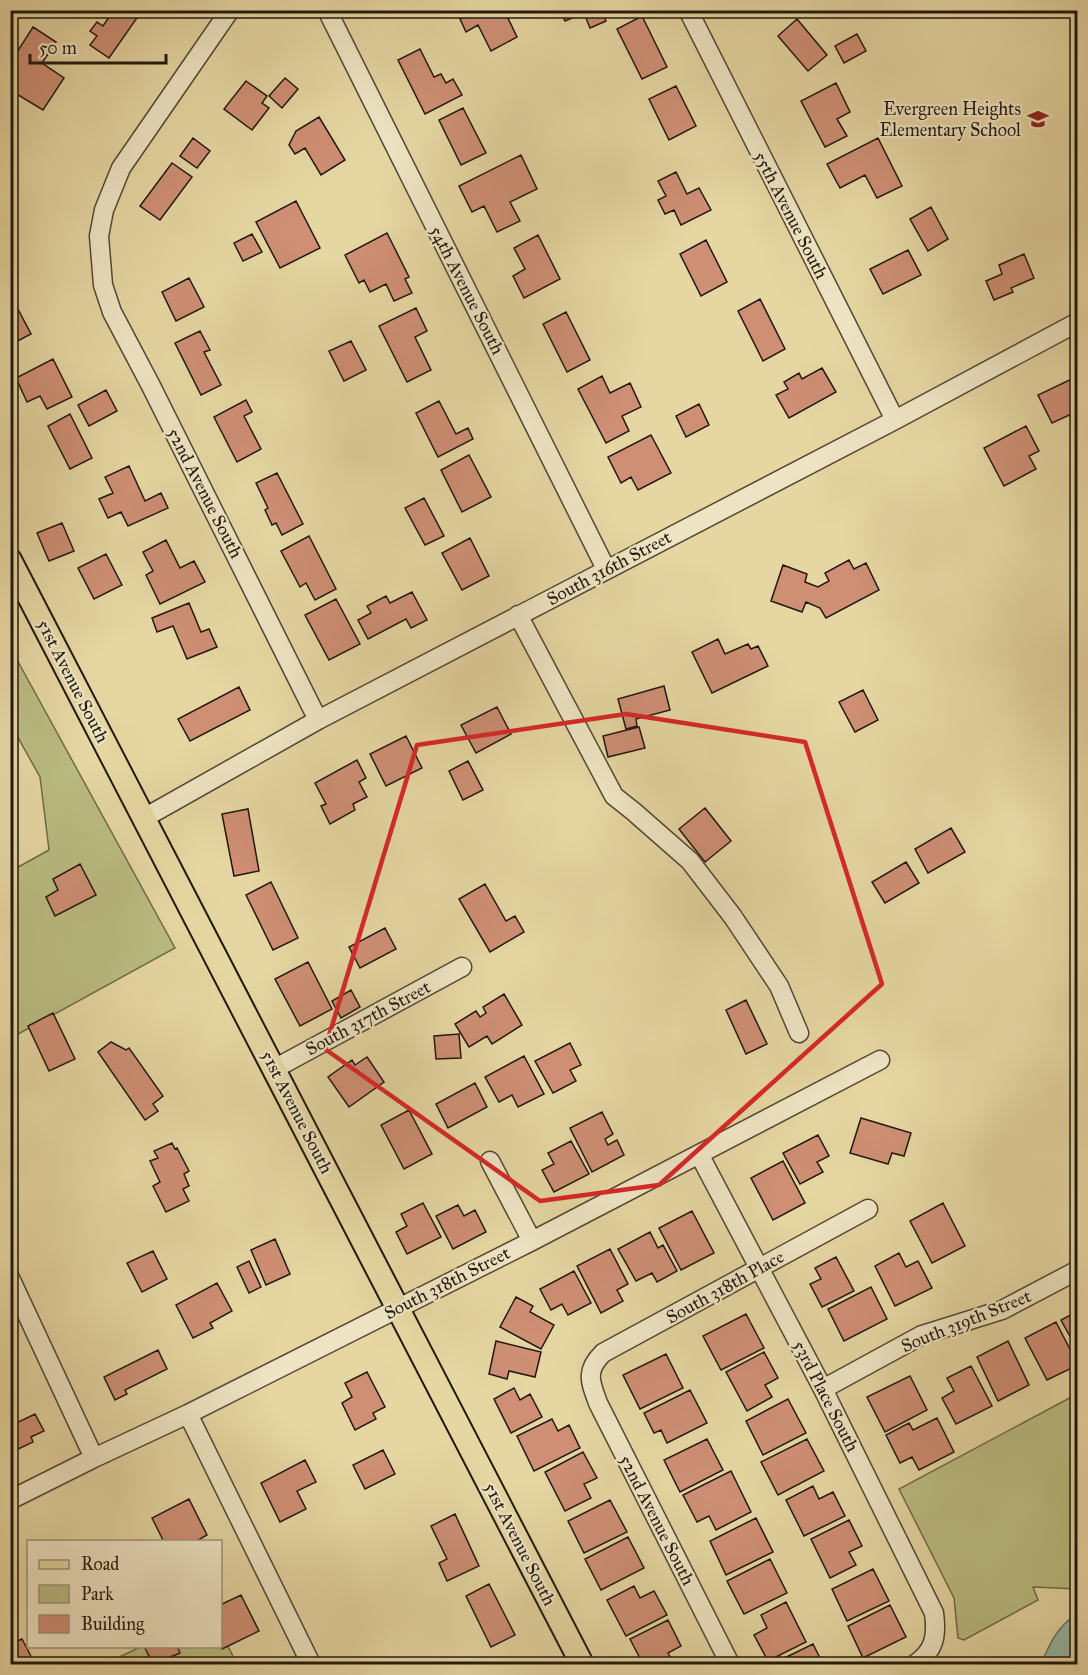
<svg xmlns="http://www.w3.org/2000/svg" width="1088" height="1675" viewBox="0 0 1088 1675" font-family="'IM FELL Great Primer',serif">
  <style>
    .green { fill: #babc81; stroke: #6e6a47; stroke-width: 1.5 }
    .water { fill: #96b9a4; stroke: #687968; stroke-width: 1.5 }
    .building { fill: #ce8f75; stroke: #22180d; stroke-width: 1.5 }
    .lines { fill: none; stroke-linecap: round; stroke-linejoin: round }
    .minor-casing { stroke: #534832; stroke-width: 21 }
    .major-casing { stroke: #22180d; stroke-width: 26 }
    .minor { stroke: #eee4c3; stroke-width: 18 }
    .major { stroke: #e5d6a2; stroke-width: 22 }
    .marked { fill: none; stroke: #d62828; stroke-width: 4.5; stroke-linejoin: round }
    .labels { text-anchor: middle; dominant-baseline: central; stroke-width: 4.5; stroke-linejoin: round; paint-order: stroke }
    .poi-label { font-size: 18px; fill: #22180d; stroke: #eee4c3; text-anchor: end }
    .street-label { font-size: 18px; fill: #22180d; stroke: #eee4c3 }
  </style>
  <rect width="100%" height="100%" fill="#e5d6a2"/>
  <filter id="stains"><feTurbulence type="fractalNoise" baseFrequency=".00333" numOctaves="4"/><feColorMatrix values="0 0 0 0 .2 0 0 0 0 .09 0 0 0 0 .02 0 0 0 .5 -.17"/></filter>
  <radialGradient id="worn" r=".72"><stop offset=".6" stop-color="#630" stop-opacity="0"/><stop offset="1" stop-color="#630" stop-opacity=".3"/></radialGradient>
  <path class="green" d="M10,647L175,948L11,1038V871L49,850L40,777L11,725Z
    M1077,1394V1589L1033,1587L1038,1600L964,1640L958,1638L954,1598L899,1489Z
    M221,1633L237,1664H113L111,1661L140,1647L220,1646Z"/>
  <path class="water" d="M1077,1614V1664H1041C1050,1643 1057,1627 1077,1614Z"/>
  <path class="building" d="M114,10H133L139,15L109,58L90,45L97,36L90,31L97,22L103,26Z
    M476,10H504L517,37L491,51L478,25L466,32L460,19Z
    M560,10H605L602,12L606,21L590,28L584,13L565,21Z
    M642,16L667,67L642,79L617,29Z
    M797,19L827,55L808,71L778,36Z
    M33,27L56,42L42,63L64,78L43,110L10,90V63Z
    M857,34L866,51L844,63L835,46Z
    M420,49L434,77L441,74L446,83L453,79L462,95L425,114L398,60Z
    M285,78L298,89L282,108L269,96Z
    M246,81L267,96L262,103L269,108L252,130L224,109Z
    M836,83L850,112L837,119L847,136L825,147L801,101Z
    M676,86L696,126L669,140L649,99Z
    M463,108L486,153L461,165L439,120Z
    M319,117L345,160L321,175L305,148L295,154L289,145L296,131Z
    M193,138L210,151L197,168L180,156Z
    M878,138L902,186L877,198L865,175L840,188L827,164Z
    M521,155L537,189L510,202L520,221L497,232L484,206L472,212L459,186Z
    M172,163L192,177L160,220L140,206Z
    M676,172L687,194L699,188L711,210L681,225L674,210L665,214L658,200L666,196L658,181Z
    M296,201L320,248L280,268L256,222Z
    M931,207L948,239L928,251L910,219Z
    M387,233L409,277L405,279L412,293L394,301L386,284L370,292L364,280L359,283L345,255Z
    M252,234L262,252L243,261L234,243Z
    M538,235L560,279L524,298L513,276L525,269L514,248Z
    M706,240L727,282L701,296L680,254Z
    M908,250L921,275L883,294L870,269Z
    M1024,254L1034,278L1011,288L1013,292L994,300L986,281L1002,274L999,265Z
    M189,278L204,307L176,321L162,292Z
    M10,294L31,334L10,345Z
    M760,299L785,349L763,361L738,311Z
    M416,308L427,331L415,337L431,370L407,382L379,326Z
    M566,312L590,360L567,372L543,324Z
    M200,331L210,350L204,352L221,385L201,395L175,343Z
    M351,341L366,370L344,381L329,351Z
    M53,359L72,397L47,409L40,396L27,402L16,378Z
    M822,368L836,392L789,418L776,395L788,389L784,382L799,373L802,379Z
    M602,376L610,393L630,383L641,407L622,416L629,431L606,443L578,389Z
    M1078,376V411L1052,423L1038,395Z
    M106,390L117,411L89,426L78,405Z
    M246,400L252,412L244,416L261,449L237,462L214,417Z
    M439,401L456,434L468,428L473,439L438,457L416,413Z
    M699,404L709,425L686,437L676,416Z
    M70,414L92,458L70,469L48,426Z
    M1026,426L1039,451L1029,456L1036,469L1004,486L984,448Z
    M651,435L671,473L638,490L631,477L621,483L608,457Z
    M469,455L491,497L462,512L441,470Z
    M129,466L145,501L161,493L168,508L128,526L121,512L108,518L99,499L113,493L105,477Z
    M277,473L303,524L282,535L276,523L272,525L265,510L268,508L256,483Z
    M424,498L444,536L425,545L405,508Z
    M62,523L74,551L49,561L37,533Z
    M309,536L336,589L315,600L306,583L300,587L281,551Z
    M470,538L489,576L462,590L442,553Z
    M166,540L180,568L194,561L205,582L160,604L146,575L153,571L143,552Z
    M106,554L122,585L94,599L78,568Z
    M849,560L854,569L866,563L879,590L826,618L820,608L806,602L802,612L771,601L783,565L807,574L805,582L818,587L829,581L825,573Z
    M412,592L427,620L411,628L406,619L368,639L358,620L371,613L367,606L386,596L390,603Z
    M336,599L360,644L329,660L305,615Z
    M189,603L201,632L209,629L217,647L187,659L173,626L157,632L152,618Z
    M718,639L725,654L748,644L751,649L758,646L768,666L712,693L692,652Z
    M664,686L670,710L636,719L637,726L626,729L618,699Z
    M239,687L250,710L190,741L178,719Z
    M863,690L878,720L855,732L839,702Z
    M497,707L511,734L476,753L461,725Z
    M639,727L645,748L608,757L603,736Z
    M406,736L422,768L386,786L370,754Z
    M357,760L366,778L359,782L367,797L353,804L355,810L330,824L321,806L326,804L315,783Z
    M468,761L483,790L463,800L449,771Z
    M705,808L731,841L705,862L679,829Z
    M248,809L259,871L234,876L222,814Z
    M951,828L965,852L928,873L915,849Z
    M906,862L919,883L885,903L872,882Z
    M80,864L96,895L55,916L46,897L58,890L53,879Z
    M271,882L298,938L273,950L246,895Z
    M485,884L506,921L515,916L524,932L490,952L459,899Z
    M385,928L396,949L360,968L349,947Z
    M308,962L332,1009L300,1026L275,979Z
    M351,990L360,1007L341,1018L332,1001Z
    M504,994L522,1025L492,1044L487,1036L469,1047L455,1024L476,1011L480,1017L486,1013L483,1007Z
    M746,1000L767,1044L746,1054L726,1010Z
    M53,1013L75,1059L49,1071L28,1026Z
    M459,1034L461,1058L436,1059L434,1036Z
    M111,1042L126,1050L129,1048L163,1096L153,1104L158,1111L145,1120L98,1052Z
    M570,1043L581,1065L570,1070L576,1081L553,1093L535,1061Z
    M524,1056L544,1094L518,1107L512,1095L499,1102L485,1077Z
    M367,1057L384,1082L349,1107L328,1077L352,1060L355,1065Z
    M475,1083L487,1107L448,1128L436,1104Z
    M409,1110L432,1154L404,1169L381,1125Z
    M602,1112L613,1134L605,1139L608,1145L617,1140L624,1155L592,1172L570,1128Z
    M861,1118L911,1133L904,1156L892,1153L888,1164L850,1153Z
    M818,1135L829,1156L817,1162L823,1172L800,1184L783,1153Z
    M571,1141L589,1174L554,1192L542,1170L554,1164L548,1153Z
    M172,1143L175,1149L177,1148L189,1171L184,1174L189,1186L183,1189L189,1201L166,1212L153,1186L160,1182L150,1161L158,1158L154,1151Z
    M783,1161L805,1203L773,1220L751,1178Z
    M423,1203L441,1237L407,1254L396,1232L407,1226L401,1214Z
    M943,1203L965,1246L932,1263L910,1221Z
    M458,1205L464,1216L475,1210L486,1232L453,1249L436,1216Z
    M692,1211L714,1253L681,1270L659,1228Z
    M650,1232L658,1248L663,1245L677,1271L657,1282L652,1273L636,1281L618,1249Z
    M275,1239L290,1274L266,1285L251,1250Z
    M610,1249L628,1284L617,1290L623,1301L601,1313L577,1266Z
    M153,1251L167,1279L142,1292L127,1263Z
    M899,1253L906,1267L918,1261L932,1288L895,1306L875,1266Z
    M836,1257L854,1291L822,1307L810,1284L821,1279L815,1268Z
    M249,1261L261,1287L249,1293L237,1267Z
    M574,1271L591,1303L568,1315L562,1304L551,1310L540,1289Z
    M217,1283L232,1311L210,1323L213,1328L193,1338L176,1305Z
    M871,1287L887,1319L844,1341L828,1309Z
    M516,1297L533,1306L530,1312L554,1325L541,1349L500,1327Z
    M1078,1311V1351L1061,1320Z
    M746,1314L764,1348L721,1370L703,1336Z
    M1056,1322L1078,1365L1047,1380L1025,1338Z
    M496,1341L541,1352L535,1377L509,1371L507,1379L489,1374Z
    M1008,1341L1029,1385L998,1401L977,1357Z
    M158,1350L167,1369L125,1390L127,1394L115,1400L104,1377Z
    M764,1352L778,1378L765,1385L772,1397L747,1411L726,1372Z
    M666,1354L683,1388L640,1409L623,1375Z
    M971,1366L992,1406L956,1424L942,1398L954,1391L947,1378Z
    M367,1372L385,1407L373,1413L376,1419L355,1430L342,1403L352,1397L345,1383Z
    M910,1376L927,1410L885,1432L867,1397Z
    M514,1388L520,1400L530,1394L542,1417L511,1433L494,1399Z
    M690,1390L707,1423L667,1443L661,1430L654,1433L644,1413Z
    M788,1399L806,1433L763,1455L746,1421Z
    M35,1414L44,1431L31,1437L33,1442L10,1453V1426Z
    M937,1418L954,1452L919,1470L912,1457L900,1463L886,1435L909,1423L913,1430Z
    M552,1419L558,1431L569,1425L580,1448L534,1471L517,1436Z
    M707,1439L723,1470L680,1492L664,1460Z
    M807,1439L824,1471L778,1495L761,1462Z
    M383,1450L395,1474L365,1489L353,1465Z
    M583,1452L597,1478L584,1484L591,1498L565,1511L545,1472Z
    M305,1460L316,1482L297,1491L306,1509L280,1522L261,1483Z
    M731,1471L751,1512L716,1530L709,1516L697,1522L683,1495Z
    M813,1486L819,1499L833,1492L845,1516L804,1536L786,1500Z
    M189,1499L207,1535L195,1542H164L152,1518Z
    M610,1500L627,1532L584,1553L568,1521Z
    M455,1514L479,1566L447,1581L439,1563L447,1559L431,1526Z
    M756,1518L773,1552L726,1575L710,1541Z
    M849,1520L862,1546L849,1552L856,1565L830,1578L811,1539Z
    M628,1537L644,1568L601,1590L585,1559Z
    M770,1559L787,1593L744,1614L727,1581Z
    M873,1569L889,1601L847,1621L832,1589Z
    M489,1584L515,1635L491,1647L466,1596Z
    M634,1586L640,1598L654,1591L667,1615L626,1636L607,1600Z
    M241,1595L259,1631L222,1649L220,1646V1605Z
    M786,1602L806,1642L768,1661L754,1635L767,1628L761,1615Z
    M890,1605L906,1637L863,1658L848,1626Z
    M668,1620L681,1646L668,1653L674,1664H643L630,1639Z
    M22,1639L34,1662L29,1664H10V1644Z
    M813,1644L823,1664H772Z
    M144,1646H177L180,1653L153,1664Z"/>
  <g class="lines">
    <defs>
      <path id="minor" d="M230,10L121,168L104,210L99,236L103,285L112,312L150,384L318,720
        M327,10L606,569
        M688,10L895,420
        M518,615L614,796L633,811L690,861L733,917L779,986L799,1033
        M144,818L318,720L895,420L1078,322
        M274,1069L462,967
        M699,1154L823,1389L934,1613C937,1635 935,1651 915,1664
        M490,1161L532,1241
        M10,1278L94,1458
        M823,1389L922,1335L1002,1310L1078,1270
        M188,1414L311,1664
        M10,1500L94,1458L188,1414L532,1241L880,1060
        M730,1664L598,1403C590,1381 585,1371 603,1353L868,1209"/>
      <path id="major" d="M10,560L582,1664"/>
    </defs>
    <use href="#minor" class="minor-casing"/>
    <use href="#major" class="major-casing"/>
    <use href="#minor" class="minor"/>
    <use href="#major" class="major"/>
  </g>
  <path class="marked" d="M626,714L805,742L882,984L659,1185L540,1201L325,1049L417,745Z"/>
  <defs>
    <symbol id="school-bare" viewBox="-9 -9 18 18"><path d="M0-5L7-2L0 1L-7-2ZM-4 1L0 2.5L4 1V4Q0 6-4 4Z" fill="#8f2418" stroke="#eee4c3" stroke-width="2.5" paint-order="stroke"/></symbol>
  </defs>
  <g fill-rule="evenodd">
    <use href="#school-bare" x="1023" y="104" width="30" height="30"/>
  </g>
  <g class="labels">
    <g class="poi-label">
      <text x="1021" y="109">Evergreen Heights<tspan x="1021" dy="21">Elementary School</tspan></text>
    </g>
    <g class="street-label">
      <text transform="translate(791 215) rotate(63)">55th Avenue South</text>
      <text transform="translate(467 290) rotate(63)">54th Avenue South</text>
      <text transform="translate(205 493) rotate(63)">52nd Avenue South</text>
      <text transform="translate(609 568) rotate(-28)">South 316th Street</text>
      <text transform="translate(73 681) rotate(63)">51st Avenue South</text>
      <text transform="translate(368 1018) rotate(-28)">South 317th Street</text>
      <text transform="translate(297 1112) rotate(63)">51st Avenue South</text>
      <text transform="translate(447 1283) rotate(-27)">South 318th Street</text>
      <text transform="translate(725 1287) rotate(-29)">South 318th Place</text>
      <text transform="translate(966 1321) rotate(-22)">South 319th Street</text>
      <text transform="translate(826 1396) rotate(63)">53rd Place South</text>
      <text transform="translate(657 1520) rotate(63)">52nd Avenue South</text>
      <text transform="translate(520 1544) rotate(63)">51st Avenue South</text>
    </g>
  </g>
  <rect width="1088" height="1675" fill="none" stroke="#e5d6a2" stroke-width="36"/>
  <rect x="12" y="12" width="1064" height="1651" fill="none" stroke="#22180d" stroke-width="3"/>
  <rect x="18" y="18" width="1052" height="1639" fill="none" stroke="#22180d" stroke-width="1.5"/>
  <rect x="27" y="1540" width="195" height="108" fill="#eee4c3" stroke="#9c927a" stroke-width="1.5"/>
  <rect x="39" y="1560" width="30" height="9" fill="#e5d6a2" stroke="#9c927a" stroke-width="1.5"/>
  <text x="81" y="1570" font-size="18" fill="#22180d">Road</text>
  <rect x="39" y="1585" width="30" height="18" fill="#babc81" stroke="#9c927a" stroke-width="1.5"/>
  <text x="81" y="1600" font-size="18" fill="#22180d">Park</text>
  <rect x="39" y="1615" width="30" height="18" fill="#ce8f75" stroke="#9c927a" stroke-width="1.5"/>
  <text x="81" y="1630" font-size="18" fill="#22180d">Building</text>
  <path d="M30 54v9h136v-9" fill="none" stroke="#22180d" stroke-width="3"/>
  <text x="39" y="54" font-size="18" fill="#22180d" stroke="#eee4c3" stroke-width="4.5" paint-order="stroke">50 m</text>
  <rect width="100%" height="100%" filter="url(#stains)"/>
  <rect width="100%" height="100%" fill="url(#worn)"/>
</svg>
